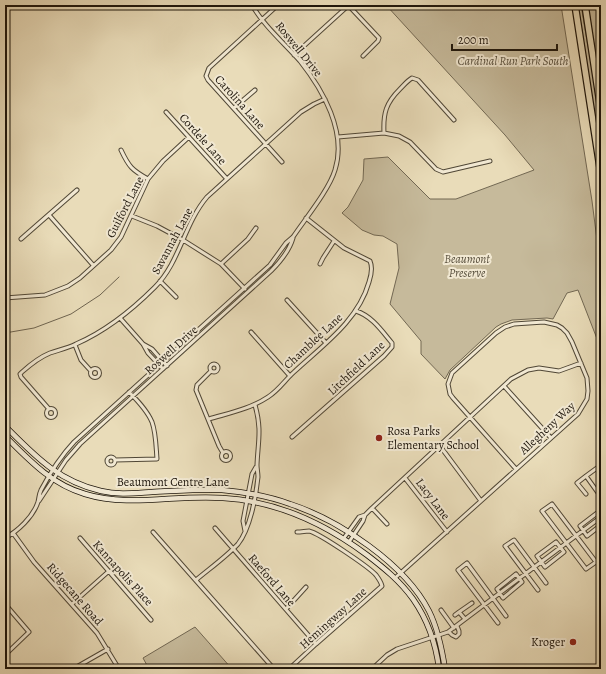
<svg xmlns="http://www.w3.org/2000/svg" width="606" height="674" viewBox="0 0 606 674" font-family="Alegreya,serif">
  <style>
    .green { fill: #c6ba9b; stroke: #726853 }
    .lines { fill: none; stroke-linecap: round; stroke-linejoin: round }
    .stream { stroke: #6e6450; stroke-width: 1 }
    .street-casing { stroke: #504736; stroke-width: 5 }
    .secondary-casing { stroke: #1d150b; stroke-width: 6 }
    .highway-casing { stroke: #1d150b; stroke-width: 8 }
    .street { stroke: #f1e8d2; stroke-width: 3 }
    .secondary { stroke: #f1e8d2; stroke-width: 4.5 }
    .highway { stroke: #e9dcb9; stroke-width: 5.5 }
    .poi-dot { fill: #8f2418; stroke: #f1e8d2; stroke-width: 1.5 }
    .labels { text-anchor: middle; dominant-baseline: central; stroke-width: 4; stroke-linejoin: round; paint-order: stroke }
    .street-label { font-size: 12px; fill: #1d150b; stroke: #f1e8d2 }
    .park-label { font-size: 12px; font-style: italic; fill: #584f3d; stroke: #f1e8d2 }
    .poi-label { font-size: 12px; fill: #1d150b; stroke: #f1e8d2; text-anchor: start }
  </style>
  <rect width="100%" height="100%" fill="#e9dcb9"/>
  <filter id="stains"><feTurbulence type="fractalNoise" baseFrequency=".005" numOctaves="4"/><feColorMatrix values="0 0 0 0 .2 0 0 0 0 .09 0 0 0 0 .02 0 0 0 .5 -.17"/></filter>
  <radialGradient id="worn" r=".72"><stop offset=".6" stop-color="#630" stop-opacity="0"/><stop offset="1" stop-color="#630" stop-opacity=".3"/></radialGradient>
  <path class="green" d="M386,5H561L592,201L601,271V349L578,290L567,293L553,319L547,318L512,320L501,324L496,327L450,370L445,379L421,354V341L390,304L399,268L397,244L383,236L374,235L362,230L342,213L348,207L363,180L364,159L388,157L430,199H456L534,170L505,135Z
    M578,5H581C589,56 601,108 601,159Z
    M588,5H596L601,36V90Z
    M195,627L232,669H149L143,658Z"/>
  <g class="lines">
    <path class="stream" d="M5,333L34,328L71,314L100,295L119,277"/>
    <defs>
      <path id="street" d="M278,5L209,68L206,76L208,80L282,162
        M348,5L379,38L378,41L363,56
        M294,55L349,5
        M234,108L255,90
        M166,112L227,179
        M384,133C383,113 386,103 400,89C404,85 407,81 412,78L418,80L454,120
        M338,137L384,133L399,136L410,142L436,169L443,172L490,161
        M121,150C129,167 132,170 148,179
        M49,215L93,265
        M132,216L157,226L183,240L221,264L245,289
        M21,239L77,190
        M221,264L248,239L256,228
        M320,264L323,258L334,241
        M160,281L176,297
        M5,298L45,295L68,286L80,278L111,250L121,237L148,179L163,161L189,137
        M287,300L326,343
        M120,318L143,344L148,353L163,369
        M251,332L290,376
        M143,344L152,349L167,366
        M75,345L81,360L91,371
        M210 368a4 4 0 1 1 8 0a4 4 0 1 1-8 0Z
        M90.5 373a4.5 4.5 0 1 1 9 0a4.5 4.5 0 1 1-9 0Z
        M211,371L197,385L196,390L219,446L223,453
        M504,386L551,438
        M46.5 413a4.5 4.5 0 1 1 9 0a4.5 4.5 0 1 1-9 0Z
        M49,409L21,377L20,374L22,372C31,364 40,357 50,353C59,350 68,348 76,344C106,331 132,310 155,287C180,262 184,224 207,197L301,112L314,104L325,99
        M209,419C229,413 250,409 268,397C279,390 285,380 294,372C323,345 358,321 369,282C371,276 373,268 370,261L344,248L306,218
        M292,437L384,356L392,347V343C382,331 372,316 356,311
        M440,446L481,501
        M221.5 456a4.5 4.5 0 1 1 9 0a4.5 4.5 0 1 1-9 0Z
        M107 461a4 4 0 1 1 8 0a4 4 0 1 1-8 0Z
        M115,460L157,459C156,447 156,433 152,422C147,410 137,400 129,392
        M601,465L586,476L601,497
        M586,476L577,483L586,494
        M405,478L447,532
        M39,501L66,460L80,444L271,271C280,262 289,252 293,238
        M552,504L596,562L586,569L542,511Z
        M372,508L387,524
        M601,510L580,526L587,536L601,525
        M215,528L316,644
        M245,531L243,521L252,474L256,467
        M153,532L274,669
        M13,533L34,562L97,633L119,669
        M5,538C18,531 33,517 38,502C39,498 39,494 41,490C50,473 60,457 74,442L270,265L286,243L293,237C305,219 329,190 335,170C347,132 323,90 300,61C284,43 264,26 252,5
        M80,538L151,620
        M344,538L359,517L365,515L372,508L511,379L528,370L539,368L559,371L581,363
        M349,542L363,521L365,515
        M556,542L564,552L545,567L537,556Z
        M516,574L522,582L503,598L497,589Z
        M395,578L578,414L587,399L588,391L587,378L572,342L567,333L562,328L557,325L544,322L514,324L505,327L496,333L452,373L448,384L450,394L453,398L516,469
        M196,580C209,569 226,557 238,544C250,529 256,497 258,477C258,473 257,469 257,465C258,441 262,430 255,405
        M538,590L505,546L514,540L546,583
        M5,604L29,632L5,655
        M72,604L109,571
        M286,609L306,587
        M441,610L454,628
        M459,612L472,603
        M455,615L459,612L465,619
        M498,623L458,570L467,563L506,616
        M449,632L452,635L456,637L459,634V631L457,626
        M73,669L108,649
        M289,669L316,644L382,586C381,582 379,579 376,575C369,567 319,533 309,531C306,531 301,532 297,532
        M372,669L387,655L397,649L448,632L601,517"/>
      <path id="secondary" d="M5,426C35,456 58,481 101,491C118,495 135,493 152,492C176,491 199,489 222,490C245,492 268,496 290,504C339,520 405,564 429,611C438,629 442,649 445,669
        M5,436C29,460 51,484 85,494C130,508 177,494 223,498C277,501 324,523 367,555C384,568 400,581 413,599C427,619 436,644 439,669"/>
      <path id="highway" d="M575,5L601,174
        M585,5L601,110"/>
    </defs>
    <use href="#street" class="street-casing"/>
    <use href="#secondary" class="secondary-casing"/>
    <use href="#highway" class="highway-casing"/>
    <use href="#street" class="street"/>
    <use href="#secondary" class="secondary"/>
    <use href="#highway" class="highway"/>
  </g>
  <g class="poi-dot">
    <circle cx="379" cy="438" r="4"/>
    <circle cx="573" cy="642" r="4"/>
  </g>
  <g class="labels">
    <g class="street-label">
      <text transform="translate(299 49) rotate(51)">Roswell Drive</text>
      <text transform="translate(240 102) rotate(48)">Carolina Lane</text>
      <text transform="translate(203 139) rotate(48)">Cordele Lane</text>
      <text transform="translate(125 207) rotate(-63)">Guilford Lane</text>
      <text transform="translate(172 241) rotate(-62)">Savannah Lane</text>
      <text transform="translate(313 341) rotate(-43)">Chamblee Lane</text>
      <text transform="translate(171 350) rotate(-42)">Roswell Drive</text>
      <text transform="translate(356 368) rotate(-43)">Litchfield Lane</text>
      <text transform="translate(547 428) rotate(-43)">Allegheny Way</text>
      <text x="173" y="482">Beaumont Centre Lane</text>
      <text transform="translate(433 499) rotate(53)">Lacy Lane</text>
      <text transform="translate(123 573) rotate(48)">Kannapolis Place</text>
      <text transform="translate(272 580) rotate(49)">Raeford Lane</text>
      <text transform="translate(75 594) rotate(49)">Ridgecane Road</text>
      <text transform="translate(333 618) rotate(-42)">Hemingway Lane</text>
    </g>
    <g class="park-label">
      <text x="513" y="61">Cardinal Run Park South</text>
      <text x="467" y="259">Beaumont<tspan x="467" dy="14">Preserve</tspan></text>
    </g>
    <g class="poi-label">
      <text x="387" y="431">Rosa Parks<tspan x="387" dy="14">Elementary School</tspan></text>
      <text x="565" y="642" text-anchor="end">Kroger</text>
    </g>
  </g>
  <rect width="606" height="674" fill="none" stroke="#e9dcb9" stroke-width="20"/>
  <rect x="6" y="6" width="594" height="662" fill="none" stroke="#1d150b" stroke-width="2"/>
  <rect x="10" y="10" width="586" height="654" fill="none" stroke="#1d150b"/>
  <path d="M452 44v6h105v-6" fill="none" stroke="#1d150b" stroke-width="2"/>
  <text x="458" y="44" font-size="12" fill="#1d150b" stroke="#f1e8d2" stroke-width="3" paint-order="stroke">200 m</text>
  <rect width="100%" height="100%" filter="url(#stains)"/>
  <rect width="100%" height="100%" fill="url(#worn)"/>
</svg>
